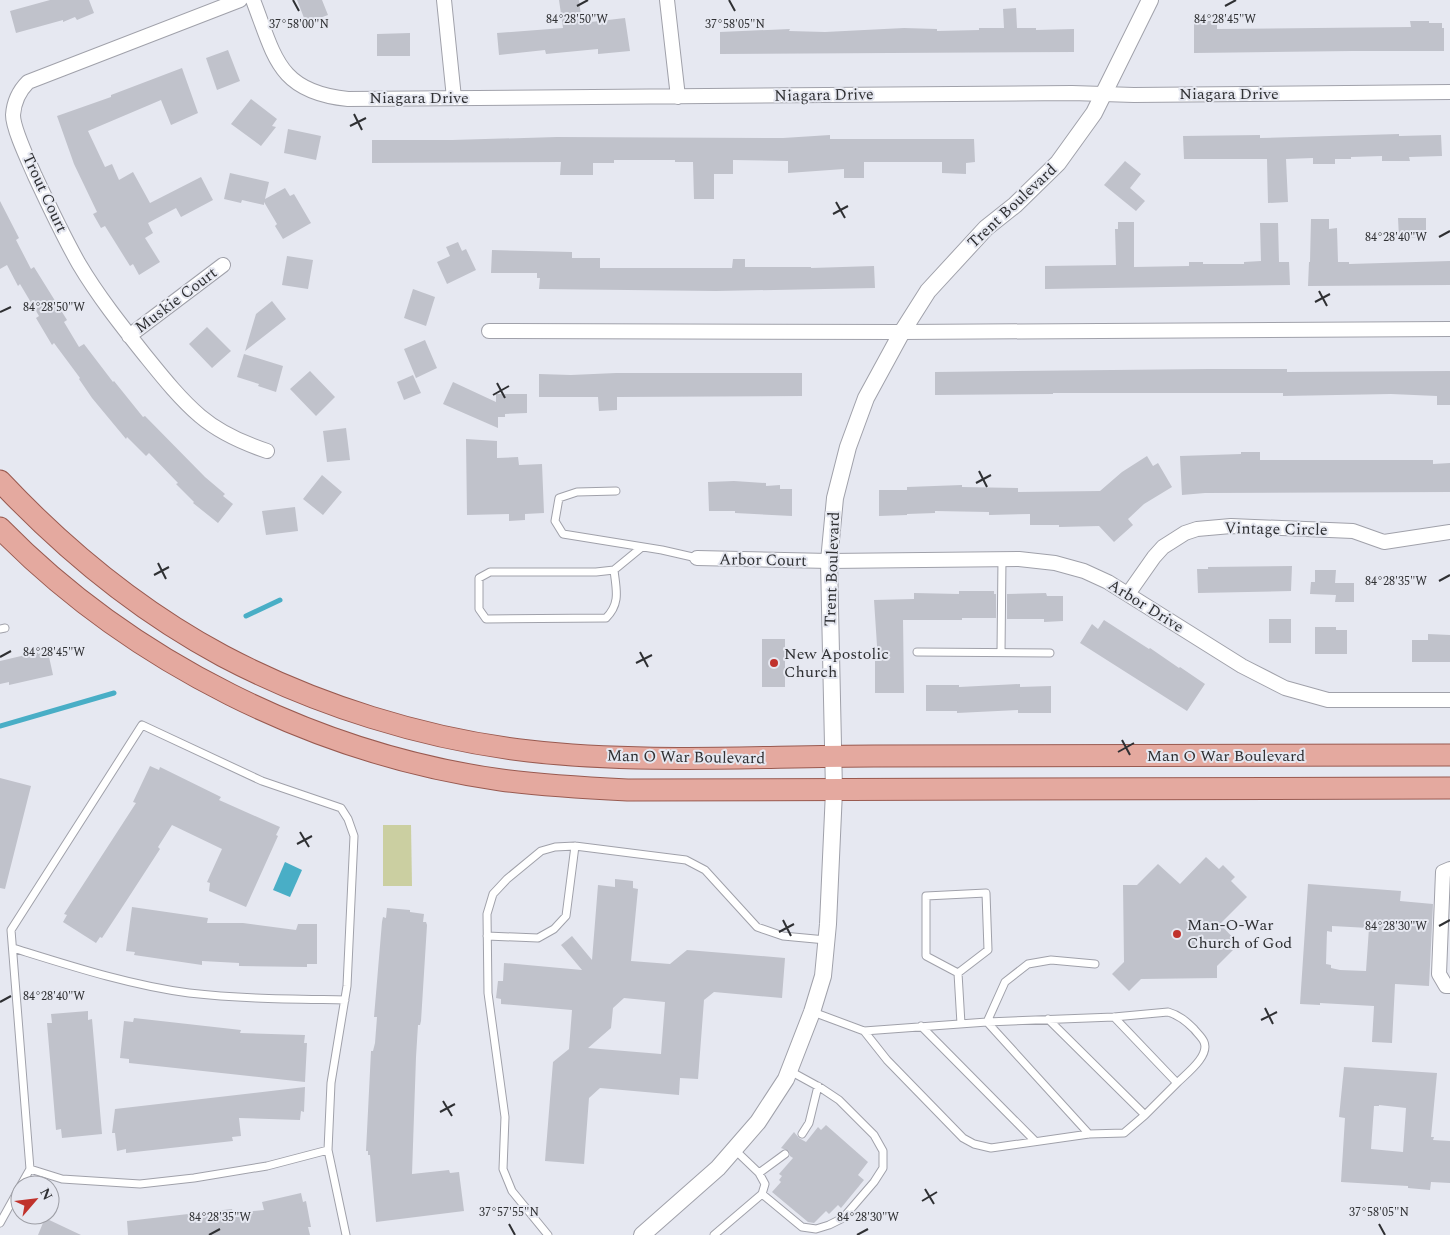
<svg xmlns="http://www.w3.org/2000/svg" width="1450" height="1235" viewBox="0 0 1450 1235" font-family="Spectral,serif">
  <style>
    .green { fill: #cbcfa1 }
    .water { fill: #49aec6 }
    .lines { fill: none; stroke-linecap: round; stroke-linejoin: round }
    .stream { stroke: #49aec6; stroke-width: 5 }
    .building { fill: #c0c2cb; fill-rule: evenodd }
    .service-casing { stroke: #a0a1aa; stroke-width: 9 }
    .minor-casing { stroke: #a0a1aa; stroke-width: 16 }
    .tertiary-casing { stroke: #a0a1aa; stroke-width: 18 }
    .primary-casing { stroke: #995a50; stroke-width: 23 }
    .service { stroke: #fff; stroke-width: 7 }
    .minor { stroke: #fff; stroke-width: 14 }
    .tertiary { stroke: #fff; stroke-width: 16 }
    .primary { stroke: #e4a99f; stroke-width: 21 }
    .ticks { fill: none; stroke: #2f3033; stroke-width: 2 }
    .poi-dot { fill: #c0322c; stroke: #e6e8f1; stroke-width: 2 }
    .labels { text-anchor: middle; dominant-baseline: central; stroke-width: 4; stroke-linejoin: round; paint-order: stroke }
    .street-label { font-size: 16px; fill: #2f3033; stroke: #e6e8f1 }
    .poi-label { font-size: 16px; fill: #2f3033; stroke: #e6e8f1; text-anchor: start }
    .ticks-label { font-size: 12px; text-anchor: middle; fill: #2f3033; stroke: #e6e8f1; stroke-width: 4; stroke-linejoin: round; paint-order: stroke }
  </style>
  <rect width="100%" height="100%" fill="#e6e8f1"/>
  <path class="green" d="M383,825H411L412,886H383Z"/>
  <path class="water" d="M285,862L302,870L290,897L273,890Z"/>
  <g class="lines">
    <path class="stream" d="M246,616L280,600
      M0,726L114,693"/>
  </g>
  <path class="building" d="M50,0H89L94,13L77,20L75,17L63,22V20L16,33L10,11Z
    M297,0H322L328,15L306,23Z
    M559,0H579L582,23L625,18L630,51L598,54V49L546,54L545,50L499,55L497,33L563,28Z
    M1016,8L1017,28H1036V30L1074,29V52L720,54V32L790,29L789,31L825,32L904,28L937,29V31L979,30V28H1004L1003,9Z
    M1194,21H1217V29L1411,27L1410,21H1429V23H1442V28H1444V51H1352L1194,53Z
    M410,33V56H377V34Z
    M228,50L240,81L217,90L206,58Z
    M182,68L198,113L171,125L161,100L88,131L105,167L112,164L119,180L133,172L150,203L201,177L213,200L181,217L176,208L148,223L153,233L145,238L160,262L139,275L133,264L130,266L105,226L101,228L93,214L97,212L74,164L57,116L111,97V95Z
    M251,99L277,119L272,126L276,127L261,146L231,124Z
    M288,129L321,136L316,160L284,153Z
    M1399,134V136L1441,135L1442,156L1409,157L1410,161H1382V156L1351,157V159H1335V164H1313V158L1286,159L1288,202L1268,203L1267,159H1184L1183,136L1260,135V138Z
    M830,135V139H974L975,162L966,163V174L942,173V162H864V178H844V169L788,173V161L733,160V174H714V199H694L693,162H675V160H614V163H593V175H560L561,162L372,163V140H452L557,137L783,138Z
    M1125,161L1141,174L1130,188L1145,201L1136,211L1104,185Z
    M230,173L269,182L265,199L285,188L290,196L294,194L311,223L283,239L275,226L277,224L264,202V205L242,200L241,203L224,199Z
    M0,201L19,238L16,240L31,269L34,267L67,320L64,322L79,347L84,344L113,382L114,381L143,417L145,416L205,477L225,494L223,496L233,504L218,523L193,503L194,502L176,484L178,483L149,453L146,456L127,437L126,439L92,398L79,379L80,378L54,343L52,345L36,318L39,316L20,284L18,286L7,265L0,269Z
    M1398,218H1426V237L1399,238Z
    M1311,219H1329V229L1337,228L1338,262H1349V264L1450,261V285L1308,286L1309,262H1310Z
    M1118,222H1134V267L1189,266V262H1203V264H1244V262L1261,261L1260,223H1278L1279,262H1289L1290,285L1045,289V266L1116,265L1115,229H1118Z
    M458,242L462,251L466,249L476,270L447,284L437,262L450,256L446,247Z
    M492,250L572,252V258H600V268H732L733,259H745V267H811V268L874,266L875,288L716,291L539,289L540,278H537V273H491Z
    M287,256L313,260L308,289L282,285Z
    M413,289L435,297L426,326L404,318Z
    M272,301L286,319L245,351L256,314Z
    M207,327L231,351L212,368L189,344Z
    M425,340L437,368L416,378L404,349Z
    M244,354L283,366L276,392L258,386L259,384L237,377Z
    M1209,369H1287V372L1450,371V405H1437V396L1391,394L1283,396V393H1053V394L935,395V372Z
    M310,371L335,397L316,416L290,389Z
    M616,373H802V396L617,397V410L599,411L598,397H539V374L571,375Z
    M413,375L421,393L404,400L397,382Z
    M453,382L496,402V394H527V413L505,414V417H498V428L443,404Z
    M346,428L350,460L327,462L323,431Z
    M466,439L497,441V458L518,457L519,465L542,464L544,513L525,514V520L509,521V514L467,515Z
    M1241,452H1260V460H1433V464L1450,463V492L1205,493L1182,495L1180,456L1241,454Z
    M1147,456L1153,466L1158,463L1172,487L1144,504L1128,519L1133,525L1114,542L1099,526L1059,527V525H1030V514L989,515V512L935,511V513L907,514V515L879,516V490H907V487L962,485V487L1018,488V492L1100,491L1122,472Z
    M322,475L342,492L323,515L303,499Z
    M734,481L766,483V486L780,485V489H792V516L735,513V511H709L708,482Z
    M295,507L298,531L266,535L262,511Z
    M1292,566L1291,591L1198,593L1197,569H1208V567Z
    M1315,570H1336L1335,583H1354V602H1335L1336,595L1310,594L1311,582H1315Z
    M959,591H994V594H996V618H962V620H903L904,693H875V661H878L874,600L914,599V593L959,594Z
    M1046,593L1047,596H1063V621L1044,622V619H1007V594Z
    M1269,619H1291V643H1269Z
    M1104,620L1149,649L1150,648L1179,668L1180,667L1205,684L1187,711L1080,643L1092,624L1098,629Z
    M1315,627H1336V630H1347V654H1315Z
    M1428,634L1450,635V662H1412V640H1428Z
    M762,639H785V687H762Z
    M38,652V654L48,652L53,675L9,685V682L0,684V661Z
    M1020,684V687L1051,686V713H1018V710L957,713V711H926V685H959V687Z
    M150,766L159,770L160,767L221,797L219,800L280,827L276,835L278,836L246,907L209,891L210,883L207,882L222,849L172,825L158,847L160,849L123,906L102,938L100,937L96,943L63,922L67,915L64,914L136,803L133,802Z
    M0,778L31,786L5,889L0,888Z
    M1206,857L1219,869L1223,865L1235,877L1231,881L1247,897L1220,924L1239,944L1217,966V978L1141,979L1129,991L1112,974L1124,962L1123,885H1137L1158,864L1180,884Z
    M615,879L633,881V888L638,889L631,961L670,964L687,950L785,958L782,998L714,992L704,1000L698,1079L680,1078L679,1095L600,1088L589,1098L584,1164L545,1161L553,1062L569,1049L572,1010L501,1004V999L496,998L498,981H503L504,963L582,970L561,945L572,936L592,960L598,885L615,887ZM624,998L665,1002L661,1054L588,1048L611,1028L613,1008Z
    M1308,884L1401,891L1400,901L1433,904L1429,986L1395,984L1392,1043L1372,1042L1374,1006L1320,1003V1005L1300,1004ZM1332,926L1369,928L1366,971L1340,970L1331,968V965L1326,964L1327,931L1332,932Z
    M132,907L208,918L207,923H243L296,930L298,924H317V964H307V967L239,966V963L202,961V965L134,955L135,952L126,951Z
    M387,908L410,910V912L424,914L423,922H426L427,925L421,1021L420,1025H418L416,1057L412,1174L449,1170L450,1173L459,1172L464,1211L376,1222L370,1155H368V1151H366L371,1051H373L375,1043L377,1017H374L382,922L383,917L386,918Z
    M88,1011V1020L92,1019L102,1134L62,1138L61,1129L56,1130L47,1023H52L51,1014Z
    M134,1018L241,1030L240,1033L305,1035L304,1043H307L305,1082L129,1063V1059L120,1058L124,1021L133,1022Z
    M1344,1067L1437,1073L1431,1137H1434L1433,1140L1450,1141V1183L1431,1182L1430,1190L1408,1188V1186L1341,1182L1345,1118L1339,1117ZM1379,1105L1406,1108L1403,1152L1371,1149L1374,1106H1379Z
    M305,1087L304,1112L301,1111L300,1120L239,1118L241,1136L232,1137L233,1141L126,1153V1149L117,1151L115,1133H112L115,1109Z
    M826,1125L868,1162L858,1175L864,1180L841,1208L838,1205L829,1214L826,1211L814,1223L808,1222L772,1192L781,1182L779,1180L782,1176L779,1174L793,1158L790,1156L789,1151L781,1148L794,1132L799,1138L806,1142L818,1127L821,1130Z
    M301,1193L303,1202L306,1201L311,1227H308L310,1235H128L127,1221L232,1209L233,1213L264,1210L262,1202Z
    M45,1218L81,1235H38Z"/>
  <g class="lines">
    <defs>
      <path id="service" d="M616,491L577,492L559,498L555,521L563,534L662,550L697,558
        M614,570C616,589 621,603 606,618L486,619L479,609V578L490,572H596L614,570L642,547
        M0,629L5,628
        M917,652L1050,653
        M1001,652L1002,559
        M487,936L538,938L554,929L566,916L575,846
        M13,948C71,966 129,985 189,993C241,999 293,999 345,1000
        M958,973L926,956V896L986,893L988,950L958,973L961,1024
        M813,1012L864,1031L987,1022L1114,1017L1168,1012C1179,1015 1186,1021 1194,1029C1197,1033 1202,1037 1204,1042C1210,1056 1186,1074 1177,1083
        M1048,1019L1145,1115
        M921,1026L1035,1141
        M864,1031L887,1060L963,1138L974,1144L991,1148L1089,1134L1124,1133L1145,1115L1177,1083L1114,1017
        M802,1134L809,1123L818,1086
        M1089,1134L987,1022L1005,982L1028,964L1051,960L1095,964
        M30,1169L62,1179L140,1184L194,1178L267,1166L328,1150
        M759,1173L785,1154
        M21,1185L30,1169L11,930L142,725L262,781L341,808L348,819L354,836L347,986L331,1083L328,1150L346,1235
        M762,1194L802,1227L816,1229L829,1225L843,1218L874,1182L883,1168V1151L874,1135L839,1100L821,1088L790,1071
        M0,1223L20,1187
        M548,1235L512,1191L503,1169L505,1117L488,993L487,914L493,894L507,879L541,851L555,847L575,846L686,860L705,870L757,927L783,936L826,940
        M714,1235L762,1194L765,1184L759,1173L734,1149"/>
      <path id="minor" d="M240,0L28,82C19,91 14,101 13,115C13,129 29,162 35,176C49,206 63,236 79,264C98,296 121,325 144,354C161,375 179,398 200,416C220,433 243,443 267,451
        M253,0C275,57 278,92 348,99L1072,93L1134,95L1450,92
        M444,0L454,98
        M667,0L678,97
        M489,331L902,332L1450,329
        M129,336L223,265
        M697,558L829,561L1019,559L1055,563L1084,571L1108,582L1242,666L1285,688L1328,700H1450
        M1128,594L1154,557L1163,547L1185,533L1197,529L1231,526L1353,531L1384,542L1450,532
        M1450,869L1443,872L1439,974L1446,986H1450"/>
      <path id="tertiary" d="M642,1235L718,1168L758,1122L786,1079L812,1012L823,976L828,924L834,791L829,561L835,498L848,447L866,398L902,332L928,291L986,228L1015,205L1058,163L1094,113L1150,0"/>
      <path id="primary" d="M0,481C65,550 139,611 223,656C316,705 424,739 529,751C642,764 760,756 874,756C1066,756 1258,756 1450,755
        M0,528C131,662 316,754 501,780C544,786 587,788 629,790L1450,788"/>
    </defs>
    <use href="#service" class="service-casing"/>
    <use href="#minor" class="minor-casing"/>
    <use href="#tertiary" class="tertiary-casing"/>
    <use href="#primary" class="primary-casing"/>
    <use href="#service" class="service"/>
    <use href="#minor" class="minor"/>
    <use href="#tertiary" class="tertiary"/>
    <use href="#primary" class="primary"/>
  </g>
  <path class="ticks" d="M293,0L299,11M729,0L735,11M577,6L588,0M1225,6L1236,0M354,114L362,130M350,126L366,118M836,202L845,218M833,214L848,206M1439,237L1450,231M1319,291L1327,306M1315,302L1330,294M0,312L11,307M497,383L505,398M493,395L509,386M979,471L987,487M976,483L991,475M158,563L166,579M154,575L169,567M1439,581L1450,575M640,652L648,667M0,657L11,651M636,663L652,655M1122,740L1130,755M1118,752L1134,743M300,832L309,847M297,844L312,836M783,920L791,936M1439,926L1450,920M779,932L794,924M0,1002L11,996M1265,1008L1273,1024M1261,1020L1277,1012M443,1101L452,1116M440,1112L455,1104M925,1189L934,1204M922,1201L937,1192M509,1224L515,1235M1379,1224L1385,1235M209,1235L220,1229M857,1235L868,1229"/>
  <g class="poi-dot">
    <circle cx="774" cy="663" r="5"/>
    <circle cx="1177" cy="934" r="5"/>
  </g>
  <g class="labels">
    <g class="street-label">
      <text x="1229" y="94">Niagara Drive</text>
      <text transform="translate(824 95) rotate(-1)">Niagara Drive</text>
      <text x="419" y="98">Niagara Drive</text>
      <text transform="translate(45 193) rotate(65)">Trout Court</text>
      <text transform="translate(1012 206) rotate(-43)">Trent Boulevard</text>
      <text transform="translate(176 300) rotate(-37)">Muskie Court</text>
      <text transform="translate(1276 529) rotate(1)">Vintage Circle</text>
      <text transform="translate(763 560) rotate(1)">Arbor Court</text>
      <text transform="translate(832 569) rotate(-88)">Trent Boulevard</text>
      <text transform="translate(1146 606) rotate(32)">Arbor Drive</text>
      <text x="1226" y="756">Man O War Boulevard</text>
      <text transform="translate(686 757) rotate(1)">Man O War Boulevard</text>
    </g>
    <g class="poi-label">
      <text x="784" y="654">New Apostolic<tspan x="784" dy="18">Church</tspan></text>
      <text x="1187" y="925">Man-O-War<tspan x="1187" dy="18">Church of God</tspan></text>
    </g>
  </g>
  <g class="ticks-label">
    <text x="577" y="23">84°28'50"W</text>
    <text x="1225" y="23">84°28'45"W</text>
    <text x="299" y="28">37°58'00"N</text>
    <text x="735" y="28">37°58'05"N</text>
    <text x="1396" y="241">84°28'40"W</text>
    <text x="54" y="311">84°28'50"W</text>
    <text x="1396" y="585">84°28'35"W</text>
    <text x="54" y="656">84°28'45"W</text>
    <text x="1396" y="930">84°28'30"W</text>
    <text x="54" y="1000">84°28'40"W</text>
    <text x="509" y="1216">37°57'55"N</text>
    <text x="1379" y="1216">37°58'05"N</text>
    <text x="220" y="1221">84°28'35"W</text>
    <text x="868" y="1221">84°28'30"W</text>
  </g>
  <g transform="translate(35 1200) rotate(62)"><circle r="24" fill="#e6e8f1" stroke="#9d9ea5"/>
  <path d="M0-4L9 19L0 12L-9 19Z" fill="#c0322c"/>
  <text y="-8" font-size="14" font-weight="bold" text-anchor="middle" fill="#2f3033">N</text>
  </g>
</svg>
